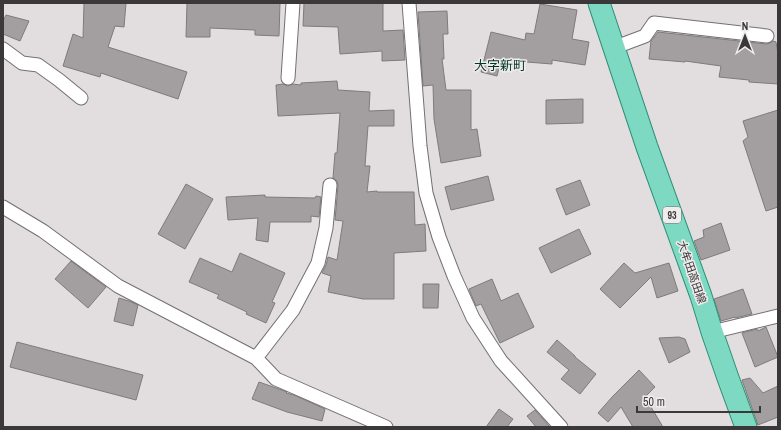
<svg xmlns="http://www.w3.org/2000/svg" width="781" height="430" viewBox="0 0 781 430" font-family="'Archivo Narrow','Noto Sans JP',sans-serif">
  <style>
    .building { fill: #a39fa0; stroke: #7f7b7c }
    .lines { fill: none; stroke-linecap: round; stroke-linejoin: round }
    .minor-casing { stroke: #747071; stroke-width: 15 }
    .primary-casing { stroke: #2e9076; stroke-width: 23 }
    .minor { stroke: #fff; stroke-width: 13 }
    .primary { stroke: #7dd9c1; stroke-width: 21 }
    .labels { text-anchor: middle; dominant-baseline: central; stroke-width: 3; stroke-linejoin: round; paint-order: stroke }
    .shield { fill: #f0ebec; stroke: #716e6f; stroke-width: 1 }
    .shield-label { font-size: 10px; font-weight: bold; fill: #3a3839 }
    .street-label { font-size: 11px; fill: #3a3839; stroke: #f0ebec }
    .quarter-label { font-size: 13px; fill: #003728; stroke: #f0ebec }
  </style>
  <rect width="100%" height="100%" fill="#e2dedf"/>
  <path class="building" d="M84,3H126L124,27L115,26L108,47L187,72L178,99L101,73L100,77L63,66L73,34L83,38Z
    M187,3H280L279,36L255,35V30L210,28V37H186Z
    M304,3H383V31L403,30L405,60L382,61V51L340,54L338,27L303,26Z
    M540,4L577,10L572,39L589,42L585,65L552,60V64L501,60L497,76L481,72L491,32L525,40L526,33L534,34Z
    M447,11L448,34H443L444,59H442L446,90H471V130L477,129L481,156L441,163L434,119L433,85L423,86L418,12Z
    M6,15L29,21L20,41L3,34V21Z
    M658,32L766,44L770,43L773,41L776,42L778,54V84L749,82V80L719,77L721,66L685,61V62L649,59L651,41Z
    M337,81L338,90L370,92L369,111L394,110V126H368L365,166H370L367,192L377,191V192H414L415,225L425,224L426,251L394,253V299H363L328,292L331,276L322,273L326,265L328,257L337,260L343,221L335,220L338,186L337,181L333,178L335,153H337L340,113L278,116L276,85L283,84L288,86L292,84L301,85V83Z
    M583,99V123L546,124V100Z
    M778,110V207L766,211L743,141L748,137L743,121Z
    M488,176L494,200L451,210L445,187Z
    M580,180L590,205L566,215L556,189Z
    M186,184L213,199L185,249L158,234Z
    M265,195V197L315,198L316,196L321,197L319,217L311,216V222H270L268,242L256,240L258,218L228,220L226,197Z
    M721,223L730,250L701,260L694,241L704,237L703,230Z
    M579,229L591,254L551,273L539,248Z
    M240,253L285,273L272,302L275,303L266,323L246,314L247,312L217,298L219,295L189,282L200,258L232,272Z
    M71,261L106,287L88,308L55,279Z
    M624,263L635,273L669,263L678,291L657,298L651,277L620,308L600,289Z
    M492,279L501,301L518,293L534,327L500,343L481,304L476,306L469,289Z
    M423,284H439L438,308H423Z
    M743,289L752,314L735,318V317L721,321L714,299Z
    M119,298L129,301L138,305L133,326L114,321Z
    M766,327L778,357L755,367L742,333L757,329L758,331Z
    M679,337L685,339L690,352L669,363L659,338Z
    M557,340L575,356V357L596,374L580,394L561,379L569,370L547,352Z
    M17,342L143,375L136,400L10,367Z
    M639,370L655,387L645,397L663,427H633L621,407L608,422L598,413L613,396Z
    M750,378L763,393L778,386V417L758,425L742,380Z
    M259,382L279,389L287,392L286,393L294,395L325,409L322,421L287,412L252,399Z
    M499,409L513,419L507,427H486Z
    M535,410L550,427H536L527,416Z"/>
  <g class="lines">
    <defs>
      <path id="minor" d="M409,3L420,146L426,193L439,237L454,276L473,318L501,361L561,427
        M613,48L645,36L654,23L767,36
        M3,49L22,63L38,65L59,80L81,98
        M288,78L293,3
        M3,207L43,231L118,286L256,358L276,379L386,427
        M712,332L778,316
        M256,358L293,310L318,263L326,228L330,185"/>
      <path id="primary" d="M599,3L647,147L701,296L712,332L728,378L746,427"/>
    </defs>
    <use href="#minor" class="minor-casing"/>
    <use href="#primary" class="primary-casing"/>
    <use href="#minor" class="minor"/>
    <use href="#primary" class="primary"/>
  </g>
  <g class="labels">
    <rect class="shield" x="663" y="207" width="18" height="16" rx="3"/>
    <g class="shield-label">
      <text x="672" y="215">93</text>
    </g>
    <g class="street-label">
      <text transform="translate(692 272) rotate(71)">大牟田高田線</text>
    </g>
    <g class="quarter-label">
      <text x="500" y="65">大字新町</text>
    </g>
  </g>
  <rect width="781" height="430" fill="none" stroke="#3a3839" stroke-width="8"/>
  <g transform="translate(745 36)" stroke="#f0ebec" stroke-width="3" paint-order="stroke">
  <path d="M0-3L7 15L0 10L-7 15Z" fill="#3a3839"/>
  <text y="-6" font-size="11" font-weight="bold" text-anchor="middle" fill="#3a3839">N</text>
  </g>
  <path d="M637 406v6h123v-6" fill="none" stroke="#3a3839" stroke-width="2"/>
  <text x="643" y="406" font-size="12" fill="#3a3839" stroke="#f0ebec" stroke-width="3" paint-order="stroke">50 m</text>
</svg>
